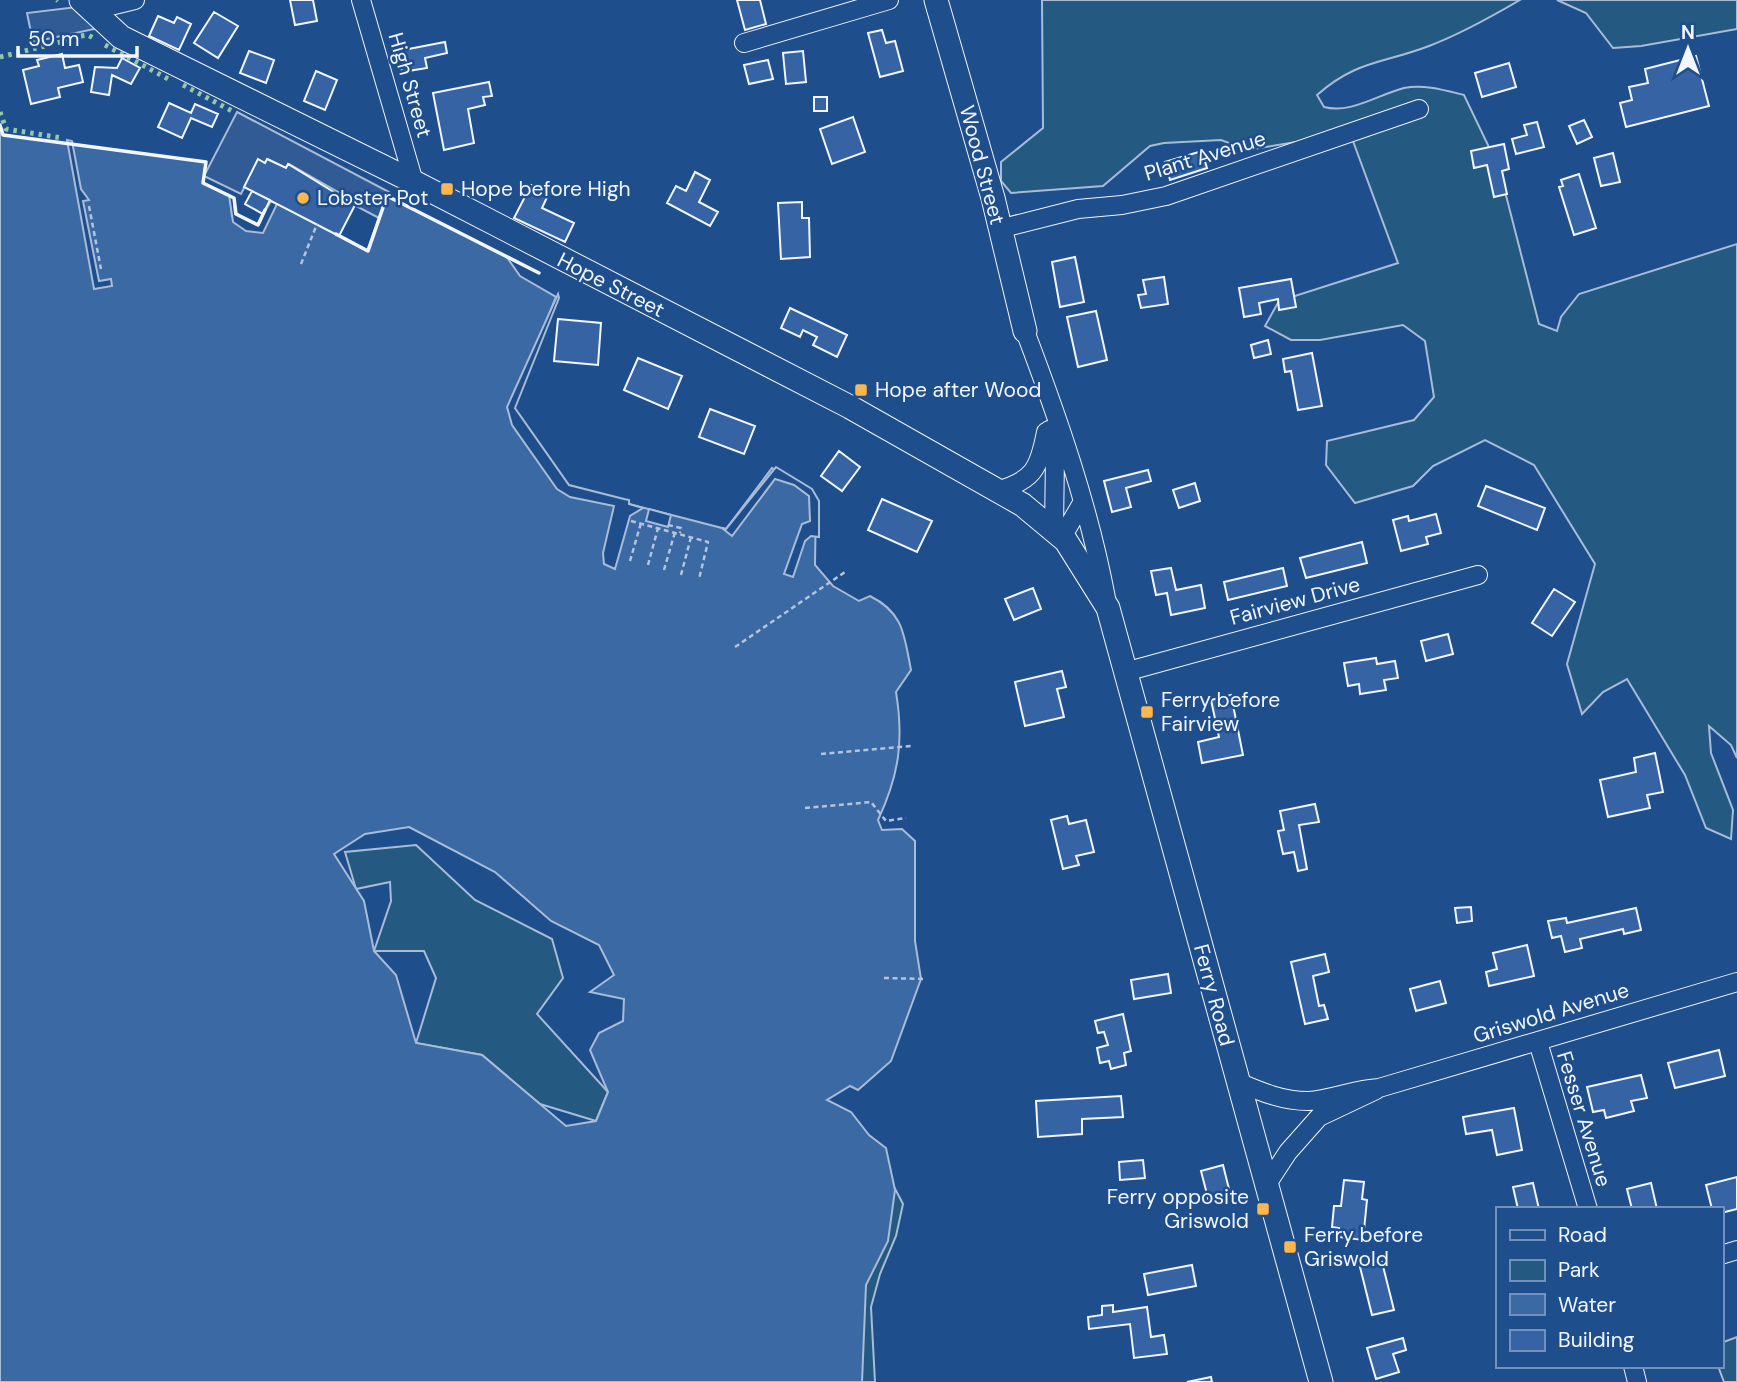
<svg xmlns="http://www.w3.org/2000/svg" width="1737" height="1382" viewBox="0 0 1737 1382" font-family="'DM Sans',sans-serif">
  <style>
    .green { fill: #245a82; stroke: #a8bbd7; stroke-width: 2 }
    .parking { fill: #305b95; stroke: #a8bbd7; stroke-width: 2 }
    .water { fill: #3b69a3; stroke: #a8bbd7; stroke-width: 2; fill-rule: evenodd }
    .pier { fill: #1f4e8c; stroke: #a8bbd7; stroke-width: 2 }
    .building { fill: #3563a3; stroke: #f2f6ff; stroke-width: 2 }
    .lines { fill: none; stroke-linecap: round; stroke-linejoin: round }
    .minor-casing { stroke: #f2f6ff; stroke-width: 20 }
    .major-casing { stroke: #f2f6ff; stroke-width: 25 }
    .path { stroke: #b3c4dc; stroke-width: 2.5; stroke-dasharray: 5 3.5; stroke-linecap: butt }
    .minor { stroke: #1f4e8c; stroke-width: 18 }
    .major { stroke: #1f4e8c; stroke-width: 23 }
    .hedge { stroke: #97c8a6; stroke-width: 5; stroke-dasharray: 3.5 5; stroke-linecap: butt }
    .wall { stroke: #f2f6ff; stroke-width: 3.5 }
    .poi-dot { fill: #ffb74d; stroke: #1f4e8c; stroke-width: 2.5 }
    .labels { text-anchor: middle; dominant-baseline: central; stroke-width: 5; stroke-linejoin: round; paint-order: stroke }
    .street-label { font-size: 21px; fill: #f2f6ff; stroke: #1f4e8c }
    .poi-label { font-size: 21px; fill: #f2f6ff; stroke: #1f4e8c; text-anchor: start }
  </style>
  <rect width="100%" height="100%" fill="#1f4e8c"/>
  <path class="green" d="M1042,0H1520C1491,17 1461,34 1429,46C1382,64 1357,60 1317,95L1324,107C1351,114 1377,95 1404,88C1424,84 1444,90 1464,95L1499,168L1539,324L1557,331L1561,317L1579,294L1737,244V758L1731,745L1709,726L1711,753L1733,810L1731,839L1706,828L1685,775L1627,679L1603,692L1582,714L1567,664L1595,564L1534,465L1485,440L1433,466L1413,486L1355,503L1326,465L1327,441L1414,420L1434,397L1425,341L1403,325L1320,340H1291L1265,326L1279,301L1398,263L1350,133L1248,150L1221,140L1164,143L1150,146L1103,186L1011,193L1001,181V162L1043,128Z
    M1557,0H1737V29L1641,46L1613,48L1586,13Z
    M416,845L475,900L552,939L563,978L537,1014L608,1092L596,1121L540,1104L482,1055L416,1043L436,978L424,951H374L391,901L390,882L356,889L345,852Z
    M892,1183L903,1204L896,1236L880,1274L871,1307L875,1382H851L854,1316Z
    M1737,1337V1382H1724L1718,1366H1721V1343Z"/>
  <path class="parking" d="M77,7L99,28L33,42L27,13Z
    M237,112L389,192L379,218L337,196L338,192L289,164L286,168L268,159L265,163L258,160L241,194L204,176Z"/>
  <path class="water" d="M0,125L4,135L206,162L203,183L230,196L232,216L259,229L274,202L367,251L387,196L506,256L520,276L556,297L511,408L567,488L726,529L772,468L816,501L815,565L833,586L859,601L870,596C904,613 904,635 911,670L896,692C904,741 899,775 878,820L882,830L902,829L915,841V941L921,979L891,1061L858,1090L850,1086L827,1100L851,1112L869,1135L886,1148L895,1190L888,1241L866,1285L862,1382H0ZM409,827L495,872L551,921L599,945L614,975L590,992L624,999L623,1021L599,1033L590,1050L608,1092L596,1121L566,1126L482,1055L416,1043L396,975L374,951L364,901L334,854L365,834Z"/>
  <path class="pier" d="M67,140L72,141L81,189L89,200L83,201L99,281L111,279L112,286L94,289Z
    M229,195L234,198L235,214L257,225L271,201L277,204L263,233L246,231L233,222Z
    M558,294L559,298L515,408L569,485L624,499L629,500V504L643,508L630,516L615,569L604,564L603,553L614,506L570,497L557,489L512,425L507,407Z
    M776,467L812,489L819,501V537L811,536L805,541L793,577L784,574L802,524L810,521L809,496L794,485L775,479L732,536L722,528L726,529Z
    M649,509L671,515L668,527L646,521Z"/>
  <path class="building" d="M290,0H313L317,21L295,25Z
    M737,0H760L766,24L745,30Z
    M214,12L238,26L218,58L194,43Z
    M158,16L174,23L177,17L191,24L179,50L149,36Z
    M882,30L886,43L895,41L903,71L880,77L868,33Z
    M445,42L447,53L425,58L427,68L402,72L398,51Z
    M249,51L274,60L266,83L240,73Z
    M803,51L806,82L786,84L783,53Z
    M62,54L65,68L79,65L83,82L58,88L60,97L31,104L23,70L39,66L37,60Z
    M1696,56L1709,106L1626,127L1620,103L1632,100L1629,87L1648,83L1645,69Z
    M122,58L140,68L131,84L112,75L109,95L91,92L95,67L117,68Z
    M768,60L773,79L749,84L744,65Z
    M1509,63L1516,87L1482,97L1475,73Z
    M316,71L337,80L325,110L304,101Z
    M489,82L492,96L483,97L485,105L468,109L474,143L444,150L433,93Z
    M814,97H827V111H814Z
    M169,103L191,113L195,104L218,114L212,127L191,118L182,138L158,127Z
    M853,117L865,152L832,164L820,129Z
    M1584,120L1592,137L1577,144L1569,126Z
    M1537,122L1544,147L1516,154L1512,139L1527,135L1524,125Z
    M1504,144L1509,169L1502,171L1507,194L1494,197L1487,165L1474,168L1471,151Z
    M1202,151L1207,168L1170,180L1165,162Z
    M1613,153L1620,182L1601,186L1594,158Z
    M258,159L265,163L267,159L286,168L288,164L355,205L339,236L244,187Z
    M695,172L710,180L699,202L718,212L710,226L667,203L676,186L686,191Z
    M1579,174L1596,228L1574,235L1559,187L1563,186L1561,180Z
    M531,185L549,193L542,208L574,223L565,242L514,218Z
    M252,191L270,200L263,214L245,204Z
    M802,202V218H809L810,257L781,259L778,203Z
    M1075,257L1084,302L1060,307L1052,262Z
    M1164,277L1168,304L1141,308L1138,295L1146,294L1143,280Z
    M1291,279L1296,307L1279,310L1278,299L1259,303L1261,314L1244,317L1239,288Z
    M790,308L847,335L837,357L813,345L817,337L803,330L800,337L781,328Z
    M1096,311L1107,360L1078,367L1067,317Z
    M558,319L601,323L598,365L554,361Z
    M1268,340L1271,354L1254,358L1251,345Z
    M1312,353L1322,406L1298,410L1291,371L1285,372L1283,359Z
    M638,358L682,376L668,409L624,390Z
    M710,409L755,426L744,454L699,437Z
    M839,451L860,467L842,491L821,476Z
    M1148,470L1151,481L1126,488L1131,507L1112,512L1104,481Z
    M1195,483L1200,501L1179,508L1173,490Z
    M1486,486L1545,508L1537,530L1478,506Z
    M882,499L932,521L917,552L868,530Z
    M1436,514L1441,533L1426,537L1428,544L1401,551L1393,520L1408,516L1409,521Z
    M1362,542L1367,563L1306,578L1300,558Z
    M1171,568L1176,590L1201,585L1205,608L1171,615L1167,593L1156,595L1151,571Z
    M1283,568L1287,586L1228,600L1224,582Z
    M1033,588L1041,609L1014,620L1005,599Z
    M1554,589L1575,602L1552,636L1532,623Z
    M1448,634L1453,654L1426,661L1421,641Z
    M1376,658L1377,664L1395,661L1398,678L1384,680L1386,690L1360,694L1359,684L1348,686L1344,663Z
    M1062,671L1066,687L1057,689L1064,717L1025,726L1015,682Z
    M1231,695L1243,755L1202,763L1198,742L1219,737L1211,700Z
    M1655,753L1663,792L1647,795L1650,808L1608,817L1600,780L1636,772L1634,758Z
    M1315,804L1319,822L1299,825L1307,869L1298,871L1294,852L1283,854L1278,831L1284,830L1280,811Z
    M1067,816L1069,824L1086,820L1094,852L1076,856L1079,865L1063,869L1051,820Z
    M1471,907L1472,921L1457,923L1455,908Z
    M1636,908L1641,930L1624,934L1623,929L1580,939L1582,948L1565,952L1561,936L1552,938L1548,921L1566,918L1567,923Z
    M1527,945L1534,976L1489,986L1486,972L1497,969L1493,953Z
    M1325,954L1329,972L1313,976L1319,1006L1324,1005L1328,1019L1305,1024L1291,962Z
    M1168,974L1171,993L1134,999L1131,980Z
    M1440,981L1446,1003L1416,1011L1410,989Z
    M1123,1014L1131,1051L1124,1053L1126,1065L1111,1069L1109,1061L1100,1063L1097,1048L1108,1045L1104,1032L1098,1033L1095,1021Z
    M1719,1050L1725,1076L1675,1088L1668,1063Z
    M1641,1075L1647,1098L1631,1101L1634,1111L1606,1118L1604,1110L1593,1112L1587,1087Z
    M1121,1096L1123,1117L1082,1119V1134L1038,1137L1036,1101Z
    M1514,1108L1522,1150L1497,1155L1492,1130L1466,1134L1463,1117Z
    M1143,1160L1145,1178L1120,1180L1119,1162Z
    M1223,1165L1231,1197L1209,1202L1201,1171Z
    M1737,1177V1209L1721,1213V1209H1712L1706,1185Z
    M1344,1180L1364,1182L1362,1199L1367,1200L1363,1240L1338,1237L1339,1228L1332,1227L1334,1206H1341Z
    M1533,1183L1539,1209H1518L1513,1187Z
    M1651,1183L1657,1209H1632L1627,1189Z
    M1382,1262L1394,1310L1372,1315L1360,1267Z
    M1192,1265L1196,1286L1148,1295L1144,1274Z
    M1113,1305V1312L1147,1307L1151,1337L1164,1335L1167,1354L1134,1358L1130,1324L1089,1329L1088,1317L1102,1315V1306Z
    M1403,1338L1406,1350L1393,1354L1399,1372L1376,1379L1367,1348Z
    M1211,1377L1212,1382H1187Z"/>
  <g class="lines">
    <defs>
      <path id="minor" d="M361,0L414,182
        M90,11L135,0
        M744,43L889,0
        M999,229L1078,209L1122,205L1166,196L1419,109
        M1025,331C1058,418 1089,507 1106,598
        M1049,430L1055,454L1054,531
        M996,491C1033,481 1039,469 1046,432
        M1061,539L1082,503
        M1125,672L1478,575
        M1538,1042L1588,1209
        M1238,1082C1261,1092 1283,1101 1308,1101C1331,1100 1354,1089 1379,1088L1737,982
        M1267,1184L1288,1152L1319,1117L1376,1090
        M1721,1255L1737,1250
        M1633,1366L1637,1382"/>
      <path id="major" d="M81,0L121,37L414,182L850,407L1023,505L1066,541L1108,608L1321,1382
        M936,0L993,198L1025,331"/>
    </defs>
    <use href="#minor" class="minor-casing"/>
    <use href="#major" class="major-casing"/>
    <path class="path" d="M89,206L101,269
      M301,264L317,224
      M631,521L708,542L699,579
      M668,525L681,528L680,533
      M630,561L641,523
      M648,565L658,528
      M664,570L675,532
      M681,575L691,537
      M735,647L845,572
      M821,754L911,746
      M805,808L871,802L886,821L906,818
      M884,978L925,979"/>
    <use href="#minor" class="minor"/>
    <use href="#major" class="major"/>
    <path class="hedge" d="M57,0L58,1
      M81,36L88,35L95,39
      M105,45L172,81
      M0,57L69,40
      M183,85L232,111
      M0,112L6,129L62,138"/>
    <path class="wall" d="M0,125L3,135L206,162L203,183L234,198L236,214L258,225L265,210
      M336,234L368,251L387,196L539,273"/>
  </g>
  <g class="poi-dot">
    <rect x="440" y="182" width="14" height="14" rx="3.5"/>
    <circle cx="303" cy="198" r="7"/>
    <rect x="854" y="383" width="14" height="14" rx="3.5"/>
    <rect x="1140" y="705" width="14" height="14" rx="3.5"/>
    <rect x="1256" y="1202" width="14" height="14" rx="3.5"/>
    <rect x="1283" y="1240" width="14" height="14" rx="3.5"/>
  </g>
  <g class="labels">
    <g class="street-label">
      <text transform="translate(410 85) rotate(74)">High Street</text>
      <text transform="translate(1205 156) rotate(-17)">Plant Avenue</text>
      <text transform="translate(982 165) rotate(75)">Wood Street</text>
      <text transform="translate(611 285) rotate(27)">Hope Street</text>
      <text transform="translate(1295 601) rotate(-15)">Fairview Drive</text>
      <text transform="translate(1214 995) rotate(75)">Ferry Road</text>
      <text transform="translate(1551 1013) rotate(-17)">Griswold Avenue</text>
      <text transform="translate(1584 1119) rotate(73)">Fesser Avenue</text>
    </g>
    <g class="poi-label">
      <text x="461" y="189">Hope before High</text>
      <text x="317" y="198">Lobster Pot</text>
      <text x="875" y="390">Hope after Wood</text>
      <text x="1161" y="700">Ferry before<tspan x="1161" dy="24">Fairview</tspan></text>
      <text x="1249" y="1197" text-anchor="end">Ferry opposite<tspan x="1249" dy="24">Griswold</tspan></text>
      <text x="1304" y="1235">Ferry before<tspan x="1304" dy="24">Griswold</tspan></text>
    </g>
  </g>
  <rect x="1496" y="1207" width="228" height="161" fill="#1f4e8c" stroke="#7391ba" stroke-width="2"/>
  <rect x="1510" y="1230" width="35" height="10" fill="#1f4e8c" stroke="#7391ba" stroke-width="2"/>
  <text x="1558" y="1242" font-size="21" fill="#f2f6ff">Road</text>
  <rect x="1510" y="1260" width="35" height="21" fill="#245a82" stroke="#7391ba" stroke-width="2"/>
  <text x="1558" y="1277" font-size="21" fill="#f2f6ff">Park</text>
  <rect x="1510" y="1294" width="35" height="21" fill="#3b69a3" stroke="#7391ba" stroke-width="2"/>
  <text x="1558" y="1312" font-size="21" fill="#f2f6ff">Water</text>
  <rect x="1510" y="1330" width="35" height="21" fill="#3563a3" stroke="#7391ba" stroke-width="2"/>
  <text x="1558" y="1347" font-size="21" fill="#f2f6ff">Building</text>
  <g transform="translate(1688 49)" stroke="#1f4e8c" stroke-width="5" paint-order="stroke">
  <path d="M0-5L12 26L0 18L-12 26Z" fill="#f2f6ff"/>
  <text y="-10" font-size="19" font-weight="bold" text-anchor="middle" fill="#f2f6ff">N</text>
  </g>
  <path d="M18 46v10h119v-10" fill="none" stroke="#f2f6ff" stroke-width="3.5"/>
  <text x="28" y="46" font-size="21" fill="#f2f6ff" stroke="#1f4e8c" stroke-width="5" paint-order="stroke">50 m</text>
</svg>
